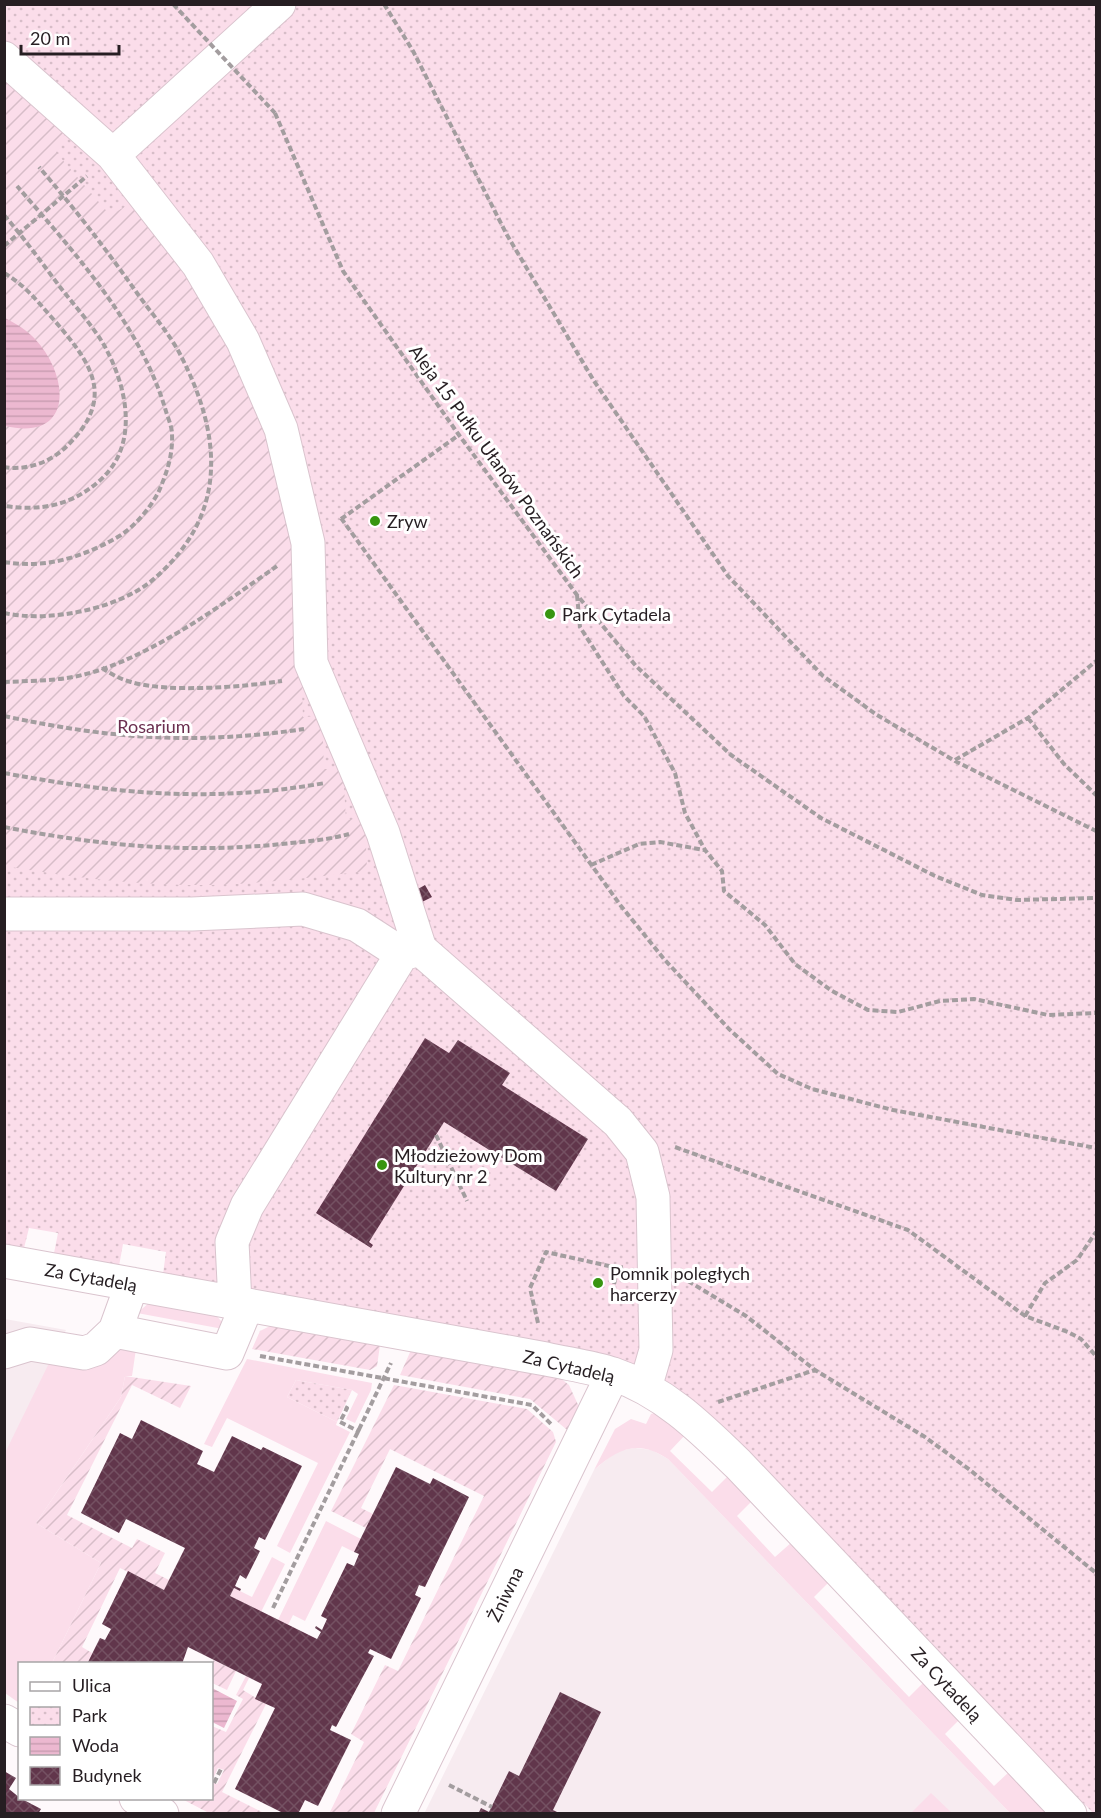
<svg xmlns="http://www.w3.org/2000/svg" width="1101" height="1818" viewBox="0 0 1101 1818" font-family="Lato,sans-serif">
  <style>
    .built { fill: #f7ebf0 }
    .grass { fill: #fbddea }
    .park { fill: url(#park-dots) }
    .garden { fill: url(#garden-furrows) }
    .water { fill: url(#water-rules) }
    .building { fill: url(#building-cross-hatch) }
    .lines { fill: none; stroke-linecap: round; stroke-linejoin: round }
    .minor-casing { stroke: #dac4ce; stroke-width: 35 }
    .path { stroke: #a39d9f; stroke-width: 4; stroke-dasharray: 6 3; stroke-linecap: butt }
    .minor { stroke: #fff; stroke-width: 33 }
    .path-bridge { stroke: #a39d9f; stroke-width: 4; stroke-dasharray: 6 3; stroke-linecap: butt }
    .poi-dot { fill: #389510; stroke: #fff; stroke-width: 2 }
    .labels { text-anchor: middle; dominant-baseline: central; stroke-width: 6; stroke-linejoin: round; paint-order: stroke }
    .street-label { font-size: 18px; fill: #261e22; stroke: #fff }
    .poi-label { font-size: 18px; fill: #261e22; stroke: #fff; text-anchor: start }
    .park-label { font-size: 18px; fill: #6b2e4f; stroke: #fff }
  </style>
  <defs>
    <pattern id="park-dots" width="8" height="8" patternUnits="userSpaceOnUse" patternTransform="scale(1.5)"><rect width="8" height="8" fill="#fbddea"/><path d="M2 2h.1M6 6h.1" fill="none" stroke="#d7bdc8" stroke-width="1.8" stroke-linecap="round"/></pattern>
    <pattern id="garden-furrows" width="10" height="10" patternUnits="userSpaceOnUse" patternTransform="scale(1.5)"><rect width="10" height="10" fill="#fbddea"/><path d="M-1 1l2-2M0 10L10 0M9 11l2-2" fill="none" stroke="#d7bdc8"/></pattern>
    <pattern id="water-rules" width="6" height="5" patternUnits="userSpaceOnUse" patternTransform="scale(1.5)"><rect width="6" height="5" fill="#ecb8d0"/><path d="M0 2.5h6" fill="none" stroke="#ca9eb2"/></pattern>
    <pattern id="building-cross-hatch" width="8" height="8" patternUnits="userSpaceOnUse" patternTransform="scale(1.5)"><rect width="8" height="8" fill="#61364b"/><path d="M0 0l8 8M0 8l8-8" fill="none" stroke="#745162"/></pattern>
  </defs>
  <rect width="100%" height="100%" fill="#fef9fb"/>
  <path class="built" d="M5,1319L66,1330L5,1455Z
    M635,1448L652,1450L668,1459L1010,1813L424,1814L594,1470L617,1451Z"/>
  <path class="grass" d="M149,1303L214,1313L222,1322L223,1329L137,1313Z
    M114,1341L136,1349L132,1376H125L121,1397L36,1523L101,1563L52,1663L20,1664L19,1703L5,1693L4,1455L52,1357Z
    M247,1359L372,1383L371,1390L355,1423L346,1419L358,1394L352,1390L296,1380L287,1397L337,1422L336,1425L350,1432L290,1553L277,1546L318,1463L227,1418L212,1447L204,1444Z
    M655,1413L686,1434L670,1451L712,1492L729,1475L753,1500L737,1516L775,1557L792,1542L830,1581L814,1597L909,1697L925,1681L961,1718L945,1734L994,1786L1010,1771L1051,1813H1010L668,1459C639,1439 618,1448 594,1470L615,1429L631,1419L646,1424L651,1414Z
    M326,1521L361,1539L354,1552L342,1546L305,1621L293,1615L288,1625L278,1620Z
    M272,1557L285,1564L261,1612L230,1596L234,1588L252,1597Z
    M931,1793L952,1813H911Z"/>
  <path class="park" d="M4,5H1096V1813H1093L767,1473L691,1400L163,1274L166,1252L123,1244L119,1266L54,1253L58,1233L29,1228L24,1248L5,1244Z
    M296,1380L352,1390L337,1422L287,1397Z"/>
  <path class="garden" d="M4,72L64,126V136L54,150L110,215L128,205L137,206L186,270L218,325L243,377L263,429L282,490L297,565L303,717L322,716L324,769H343L346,820L365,818L367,871C307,878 246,886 186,885C125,884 64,876 5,866Z
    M272,1325L380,1345L377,1366L370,1370L252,1349L260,1331Z
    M411,1350L559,1377L569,1385L580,1409L572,1434L530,1399L400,1375Z
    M125,1376L191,1386L180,1408L132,1385L67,1515L132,1548L137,1539L165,1553L155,1573L169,1580L164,1590L120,1568L82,1647L92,1653L87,1663H52L101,1563L36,1523L121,1397Z
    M394,1385L527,1409L553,1432L556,1442L374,1813L329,1814L364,1742L351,1734L385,1665L398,1671L484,1496L390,1449L361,1508L373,1514L366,1528L331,1511Z
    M213,1660L236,1671L227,1690L212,1683Z
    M246,1676L249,1678L243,1690L266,1704L222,1792L264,1813H209L182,1799L212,1798V1781L217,1784L224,1770L218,1768L212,1781V1726L226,1732L243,1699L236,1695Z"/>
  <path class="water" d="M5,318C15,323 27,330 35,339C70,376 74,442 5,426Z
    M212,1688L237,1701L224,1728L212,1722Z"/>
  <path class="building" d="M425,885L432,897L422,902L416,890Z
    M425,1038L449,1053L458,1040L510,1073L502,1085L588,1139L556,1191L444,1122L369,1242L373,1245L371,1248L316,1213Z
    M141,1420L203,1451L197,1464L214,1472L232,1436L261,1450L263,1447L302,1466L265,1540L259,1537L254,1548L260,1551L246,1579L240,1575L235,1586L241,1589L240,1591L234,1588L230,1596L317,1639L321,1632L315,1628L316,1626L322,1630L327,1619L321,1616L347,1563L354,1566L359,1554L354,1552L396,1467L430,1484L433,1478L469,1497L425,1587L419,1585L415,1595L421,1598L391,1659L370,1649L368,1653L374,1656L336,1727L332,1725L330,1730L351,1740L318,1806L305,1800L298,1814H285L235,1789L275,1708L255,1699L262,1684L188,1647L182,1664H87L100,1638L105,1640L111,1629L102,1624L128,1571L164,1590L185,1548L126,1519L119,1533L81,1513L120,1433L132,1439Z
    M560,1692L601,1712L553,1810L561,1814H478L481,1808L489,1812L509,1771L519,1776Z
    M4,1771L16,1778L9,1789L20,1798L41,1809L38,1814H4Z"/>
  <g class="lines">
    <defs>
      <path id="minor" d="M4,58L113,155L198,264L243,341L281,429L308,543L311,663L383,833L420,949L618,1122L642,1152L653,1197L656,1350L645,1388
        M113,155L279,4
        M4,914H192L303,909L357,925L402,954L420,949
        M4,1261L546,1359C568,1364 592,1367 613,1374C664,1391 701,1428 739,1465L1070,1814
        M235,1303L232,1242L247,1206L402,954
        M115,1331L227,1353L247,1305
        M4,1352L30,1344L84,1353L96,1349L115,1331L132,1284
        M4,1721L20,1730
        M136,1798L162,1814
        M398,1814L613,1374"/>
    </defs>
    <use href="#minor" class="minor-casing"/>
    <path class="path" d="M384,4L413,51L507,235L594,381L728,576L823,676L877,715L955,761L1096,831
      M275,113L343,271L459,435L577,595L636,666L731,755L821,818L935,876L982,895L1017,900L1096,898
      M4,215C24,238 42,263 60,287C75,306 92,325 104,345C128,388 140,447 98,482C70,506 40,511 4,506
      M4,246L87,176
      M4,273C25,285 38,302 54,320C91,363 117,397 67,446C51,462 27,471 4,467
      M341,518L621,906L664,959L729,1029L778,1074L812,1089L893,1110L1096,1148
      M341,519L459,435
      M4,562C47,569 84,557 121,535C136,525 151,507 159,491C167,472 173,455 172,434C172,426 167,416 165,408C139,323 74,252 17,186
      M577,595L580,627L624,696L644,716L675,773L685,813L705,850L722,871L724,891L765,925L795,964L832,991L868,1010L898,1012L940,1001L974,999L1048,1015L1096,1013
      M4,613C49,623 120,609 155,578C227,515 223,438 181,356C170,334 151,313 137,293C106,249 74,208 39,167
      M102,668C111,674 120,679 131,682C168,693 243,687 282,681
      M4,682C26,681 51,681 73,677C142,664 220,606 277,566
      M4,716C111,739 196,745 304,729
      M1028,718L1064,764L1096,795
      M955,760L1028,718L1096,661
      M4,773C116,794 212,803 325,783
      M4,827C97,845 178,853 272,845C298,842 324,841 349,834
      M591,865L639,844L660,842L704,850
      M436,1135L467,1201
      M675,1147L908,1230L1025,1316L1068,1332L1081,1339L1096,1356
      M688,1281L746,1316L815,1370L925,1437L970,1470L1096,1573
      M614,1284L618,1268
      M1025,1316L1045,1283L1077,1260L1096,1232
      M538,1323L530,1288L546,1252L618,1268L623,1267
      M260,1356L532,1405L552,1425
      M718,1402L815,1370
      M345,1407L347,1408L340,1422L360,1432
      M273,1608L391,1363
      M214,1783L221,1769
      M449,1785L492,1807"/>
    <use href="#minor" class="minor"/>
    <path class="path-bridge" d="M173,4L275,113"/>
  </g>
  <g class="poi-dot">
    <circle cx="375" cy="521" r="6"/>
    <circle cx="550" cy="614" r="6"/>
    <circle cx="382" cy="1165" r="6"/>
    <circle cx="598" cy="1283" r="6"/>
  </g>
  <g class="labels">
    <g class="street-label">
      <text transform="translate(497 461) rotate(54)">Aleja 15 Pułku Ułanów Poznańskich</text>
      <text transform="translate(91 1277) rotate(10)">Za Cytadelą</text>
      <text transform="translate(569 1366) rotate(13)">Za Cytadelą</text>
      <text transform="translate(505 1594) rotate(-64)">Żniwna</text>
      <text transform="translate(947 1684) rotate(47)">Za Cytadelą</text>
    </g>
    <g class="poi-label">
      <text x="387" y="521">Zryw</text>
      <text x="562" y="614">Park Cytadela</text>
      <text x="394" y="1155">Młodzieżowy Dom<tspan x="394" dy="21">Kultury nr 2</tspan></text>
      <text x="610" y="1273">Pomnik poległych<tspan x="610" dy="21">harcerzy</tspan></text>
    </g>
    <g class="park-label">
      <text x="154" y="726">Rosarium</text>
    </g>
  </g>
  <rect width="1101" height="1818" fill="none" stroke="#261e22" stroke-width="12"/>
  <rect x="18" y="1662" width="195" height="138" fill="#ffffff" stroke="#a8a5a7" stroke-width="1.5"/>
  <rect x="30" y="1682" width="30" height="9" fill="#ffffff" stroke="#a8a5a7" stroke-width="1.5"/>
  <text x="72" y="1692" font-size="18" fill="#261e22">Ulica</text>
  <rect x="30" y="1707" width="30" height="18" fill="url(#park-dots)" stroke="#a8a5a7" stroke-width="1.5"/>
  <text x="72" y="1722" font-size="18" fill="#261e22">Park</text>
  <rect x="30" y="1737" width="30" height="18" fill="url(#water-rules)" stroke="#a8a5a7" stroke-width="1.5"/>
  <text x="72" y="1752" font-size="18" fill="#261e22">Woda</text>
  <rect x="30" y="1767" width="30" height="18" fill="url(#building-cross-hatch)" stroke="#a8a5a7" stroke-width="1.5"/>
  <text x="72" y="1782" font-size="18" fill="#261e22">Budynek</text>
  <path d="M21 45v9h98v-9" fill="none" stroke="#261e22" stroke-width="3"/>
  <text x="30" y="45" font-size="18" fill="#261e22" stroke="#ffffff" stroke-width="4.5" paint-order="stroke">20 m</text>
</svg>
